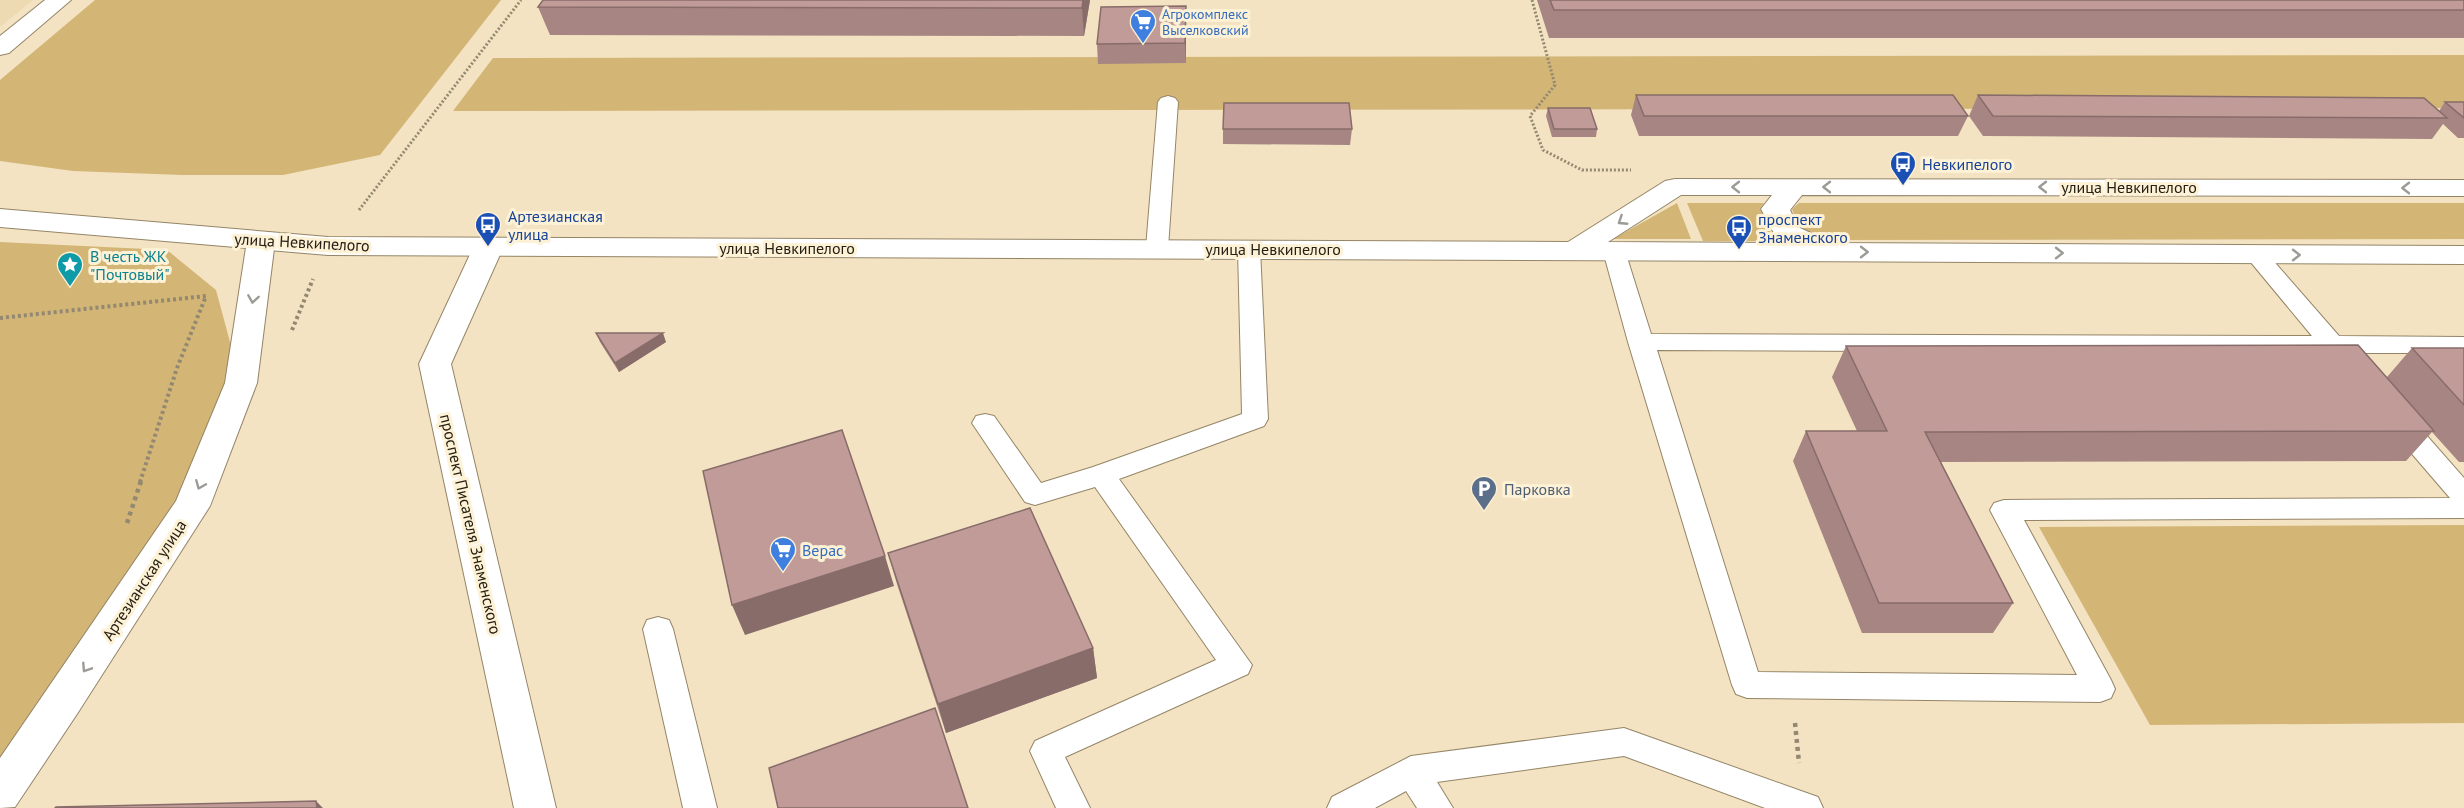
<svg xmlns="http://www.w3.org/2000/svg" width="2464" height="808" viewBox="0 0 2464 808" font-family="'PT Sans',sans-serif">
  <style>
    .built { fill: #eddab2 }
    .green { fill: #d3b576 }
    .lines { fill: none; stroke-linecap: round; stroke-linejoin: round }
    .service-casing { stroke: #948567; stroke-width: 2 }
    .minor-casing { stroke: #948567; stroke-width: 2 }
    .tertiary-casing { stroke: #948567; stroke-width: 2 }
    .path-far2 { stroke: #938871; stroke-width: 3; stroke-dasharray: 2 2; stroke-linecap: butt }
    .path-far1 { stroke: #938871; stroke-width: 4; stroke-dasharray: 3 3; stroke-linecap: butt }
    .path { stroke: #938871; stroke-width: 4.5; stroke-dasharray: 4 4; stroke-linecap: butt }
    .service { fill: #fff; fill-rule: evenodd }
    .minor { fill: #fff; fill-rule: evenodd }
    .tertiary { fill: #fff; fill-rule: evenodd }
    .wall { fill: #a68582 }
    .shaded-wall { fill: #876c6a }
    .building { fill: #c19b97; stroke: #876c6a; stroke-width: 1.5 }
    .oneway { stroke: #9d9b95 }
    .labels { text-anchor: middle; dominant-baseline: central; stroke-width: 6; stroke-linejoin: round; paint-order: stroke }
    .far-shop-label { font-size: 14px; fill: #366cbe; stroke: #fdf1d6; text-anchor: start }
    .transit-label { font-size: 16px; fill: #164399; stroke: #fdf1d6; text-anchor: start }
    .street-label { font-size: 16px; fill: #262014; stroke: #fdf1d6 }
    .culture-label { font-size: 16px; fill: #0d838f; stroke: #fdf1d6; text-anchor: start }
    .service-label { font-size: 16px; fill: #4e5e75; stroke: #fdf1d6; text-anchor: start }
    .shop-label { font-size: 16px; fill: #366cbe; stroke: #fdf1d6; text-anchor: start }
  </style>
  <rect width="100%" height="100%" fill="#f3e3c2"/>
  <path class="built" d="M0,0H33L0,27Z"/>
  <path class="green" d="M95,0H501L380,155L283,175H182L73,171L0,161V80Z
    M2464,55V108L453,111L493,58Z
    M1677,203L1691,239H1613Z
    M1687,203H1764L1760,209L1771,233L1782,241H1703Z
    M1799,203H2464V239L1816,240L1801,233L1792,209Z
    M0,242L167,250L216,290L241,383L146,577L0,783Z
    M2464,525V723L2150,725L2039,527Z"/>
  <g class="lines">
    <defs>
      <path id="service" d="M1168,96L1175,98L1178,102L1168,248L1165,253L1157,255L1149,253L1146,248L1158,102L1161,98Z
        M1249,242L1257,244L1260,249L1268,419L1264,426L1119,479L1252,665L1248,674L1065,757L1090,808H1056L1030,751L1035,741L1216,660L1095,487L1035,505L1025,502L972,423L976,416L985,414L994,416L1041,483L1093,467L1242,414L1238,249L1241,244Z
        M1614,244L1622,246L1625,251L1651,334L2312,336L2244,254L2247,249L2255,247L2263,249L2339,336L2464,337V353H2352L2349,359C2339,362 2333,361 2326,353L1657,350L1758,672L2077,675L1990,510L1994,503L2004,500L2450,498L2388,426L2384,419L2388,412L2397,410L2406,412L2464,478V518L2024,520L2111,680L2115,689L2111,698L2100,702L1747,698L1736,694L1732,685L1628,342L1603,251L1606,246Z
        M658,617L669,620L673,629L717,808H683L643,629L647,620Z
        M1624,728L1818,797L1823,808H1765L1624,756L1437,782L1453,808H1417L1406,791L1375,808H1327L1332,797L1411,756Z"/>
      <path id="minor" d="M261,232L271,235L275,241L257,383L210,506L77,714L15,807L0,808V758L176,501L225,383L247,241L251,235Z
        M488,239L498,242L503,248L451,364L556,808H514L419,364L473,248L478,242Z"/>
      <path id="tertiary" d="M45,0H71L9,53L0,55V36Z
        M1675,179L2464,180V196L1802,195L1790,210L1798,227L1832,243L2464,246V264L328,255L0,227V209L328,237L1568,242L1665,181ZM1681,195H1772L1761,209L1777,239L1785,243L1608,242Z"/>
    </defs>
    <use href="#service" class="service-casing"/>
    <use href="#minor" class="minor-casing"/>
    <use href="#tertiary" class="tertiary-casing"/>
    <path class="path-far2" d="M1532,0L1555,85L1530,116L1543,150L1582,170H1631
      M359,210L521,0"/>
    <path class="path-far1" d="M0,318L206,296L177,368L140,482
      M292,330L313,279"/>
    <path class="path" d="M127,523L141,481
      M1795,723L1799,763"/>
    <use href="#service" class="service"/>
    <use href="#minor" class="minor"/>
    <use href="#tertiary" class="tertiary"/>
  </g>
  <path class="wall" d="M543,0H1090L1084,36L550,35L538,7Z
    M1537,0H2464V38H1549Z
    M1186,6V63L1098,64L1097,44Z
    M1636,95L1968,116L1958,136H1639L1631,115Z
    M1978,95L2439,111L2445,102H2464V138H2458L2443,124L2432,139L1983,136L1969,116Z
    M1548,108L1597,129L1596,137H1552L1546,116Z
    M1223,129H1352L1350,145L1223,144Z
    M596,333L666,342L619,372L600,342Z
    M1846,346L2387,377L2412,348H2464V462H2459L2432,432L2406,461L1941,462L2013,603L1993,633H1862L1793,461L1806,431H1857L1832,377Z
    M888,553L1093,648L1097,678L946,733L897,584Z"/>
  <path class="shaded-wall" d="M1083,0H1090L1084,36L1082,8Z
    M1186,6V63L1185,43Z
    M663,333L666,342L619,372L615,363Z
    M885,556L894,586L745,635L732,605Z
    M1093,648L1097,678L946,733L938,704Z
    M316,801L323,808H317Z"/>
  <path class="building" d="M543,0H1083L1082,8L538,7Z
    M1550,0H2464V10H1554Z
    M1186,6L1185,43L1097,44L1101,7Z
    M1636,95H1953L1968,116H1644Z
    M1978,95L2424,98L2447,118L1993,116Z
    M2445,102H2464V118Z
    M1224,103H1349L1352,129H1223Z
    M1548,108H1590L1597,129H1554Z
    M596,333H663L615,363Z
    M2358,345L2434,431L1925,432L2013,603H1879L1806,431H1887L1846,346Z
    M2412,348H2464V405Z
    M842,430L885,556L732,605L703,471Z
    M1030,508L1093,648L938,704L888,553Z
    M935,708L968,808H778L769,768Z
    M316,801L317,808H55L56,807Z"/>
  <defs><path id="oneway-chevron" d="M-2-3.5L2.5 0L-2 3.5" fill="none" stroke-width="1.6" stroke-linecap="round" stroke-linejoin="round" transform="scale(1.5)"/></defs>
  <g class="oneway">
    <use href="#oneway-chevron" transform="translate(1736 187) rotate(180)"/>
    <use href="#oneway-chevron" transform="translate(1827 187) rotate(180)"/>
    <use href="#oneway-chevron" transform="translate(2043 187) rotate(-180)"/>
    <use href="#oneway-chevron" transform="translate(2406 188) rotate(-180)"/>
    <use href="#oneway-chevron" transform="translate(1622 221) rotate(147)"/>
    <use href="#oneway-chevron" transform="translate(1864 252)"/>
    <use href="#oneway-chevron" transform="translate(2059 253)"/>
    <use href="#oneway-chevron" transform="translate(2296 255)"/>
    <use href="#oneway-chevron" transform="translate(253 299) rotate(99)"/>
    <use href="#oneway-chevron" transform="translate(200 485) rotate(112)"/>
    <use href="#oneway-chevron" transform="translate(86 668) rotate(123)"/>
  </g>
  <defs>
    <symbol id="supermarket-pin" viewBox="-11 -11 22 30"><path d="M0 17L-7.5 6A9.5 9.5 0 1 1 7.5 6Z" fill="#3f7fe0" stroke="#fdf1d6"/><path d="M-6-5.5h2.5l.6 2H6L4.5 2H-2.5L-4.4-4H-6ZM-1.5 3.2a1.3 1.3 0 1 0 .1 0ZM3 3.2a1.3 1.3 0 1 0 .1 0Z" fill="#fff"/></symbol>
    <symbol id="bus-pin" viewBox="-11 -11 22 30"><path d="M0 17L-7.5 6A9.5 9.5 0 1 1 7.5 6Z" fill="#1a4fb4" stroke="#fdf1d6"/><path d="M-5-6H5V4H4V6H2V4H-2V6H-4V4H-5ZM-3.5-4V0h7V-4ZM-3.5 1.2v1.5H-2V1.2ZM2 1.2v1.5H3.5V1.2Z" fill="#fff"/></symbol>
    <symbol id="sight-pin" viewBox="-11 -11 22 30"><path d="M0 17L-7.5 6A9.5 9.5 0 1 1 7.5 6Z" fill="#0f9aa8" stroke="#fdf1d6"/><path d="M0-6L1.8-2.2L6-1.7L2.9 1.2L3.7 5.4L0 3.3L-3.7 5.4L-2.9 1.2L-6-1.7L-1.8-2.2Z" fill="#fff"/></symbol>
    <symbol id="parking-pin" viewBox="-11 -11 22 30"><path d="M0 17L-7.5 6A9.5 9.5 0 1 1 7.5 6Z" fill="#5c6f8a" stroke="#fdf1d6"/><path d="M-3.5-5.5H1a3.5 3.5 0 0 1 0 7H-1V5.5H-3.5ZM-1-3.4V-.6H.8a1.4 1.4 0 0 0 0-2.8Z" fill="#fff"/></symbol>
  </defs>
  <g fill-rule="evenodd">
    <use href="#supermarket-pin" x="1128" y="7" width="30" height="40"/>
    <use href="#bus-pin" x="1888" y="149" width="30" height="40"/>
    <use href="#bus-pin" x="473" y="210" width="30" height="40"/>
    <use href="#bus-pin" x="1724" y="213" width="30" height="40"/>
    <use href="#sight-pin" x="55" y="250" width="30" height="40"/>
    <use href="#parking-pin" x="1469" y="474" width="30" height="40"/>
    <use href="#supermarket-pin" x="768" y="535" width="30" height="40"/>
  </g>
  <g class="labels">
    <g class="far-shop-label">
      <text x="1162" y="14">Агрокомплекс<tspan x="1162" dy="16">Выселковский</tspan></text>
    </g>
    <g class="transit-label">
      <text x="1922" y="164">Невкипелого</text>
      <text x="508" y="216">Артезианская<tspan x="508" dy="18">улица</tspan></text>
      <text x="1758" y="219">проспект<tspan x="1758" dy="18">Знаменского</tspan></text>
    </g>
    <g class="street-label">
      <text x="2129" y="187">улица Невкипелого</text>
      <text transform="translate(302 242) rotate(3)">улица Невкипелого</text>
      <text x="787" y="248">улица Невкипелого</text>
      <text x="1273" y="249">улица Невкипелого</text>
      <text transform="translate(471 524) rotate(77)">проспект Писателя Знаменского</text>
      <text transform="translate(144 580) rotate(-57)">Артезианская улица</text>
    </g>
    <g class="culture-label">
      <text x="90" y="256">В честь ЖК<tspan x="90" dy="18">"Почтовый"</tspan></text>
    </g>
    <g class="service-label">
      <text x="1504" y="489">Парковка</text>
    </g>
    <g class="shop-label">
      <text x="802" y="550">Верас</text>
    </g>
  </g>
</svg>
